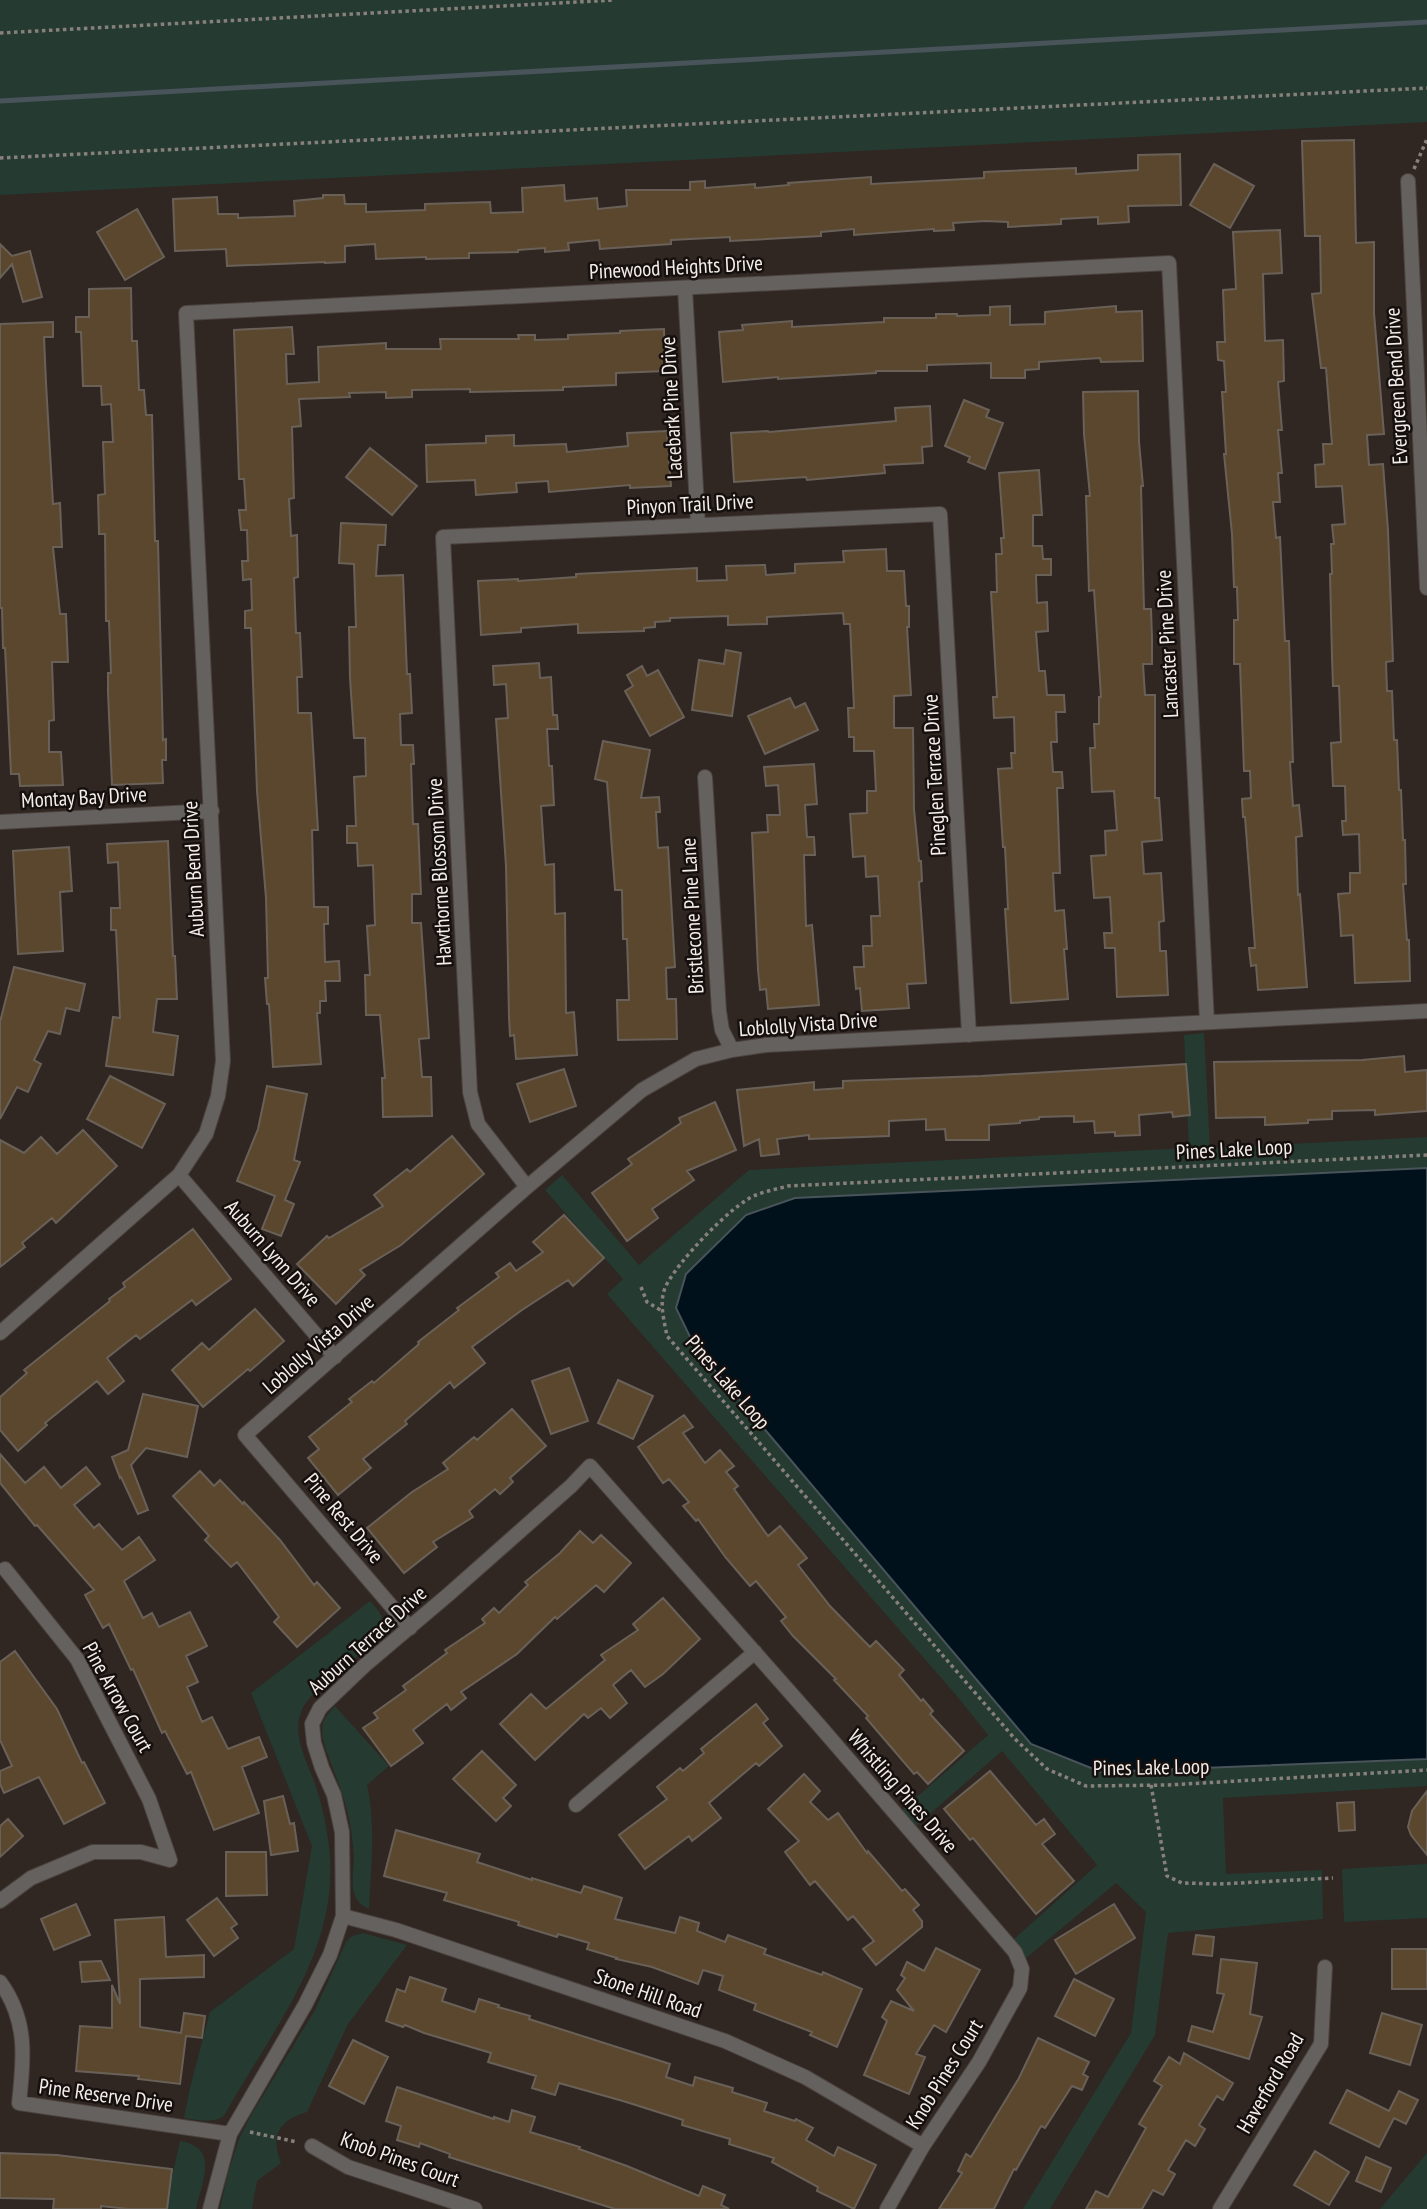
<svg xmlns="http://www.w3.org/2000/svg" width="1427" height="2209" viewBox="0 0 1427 2209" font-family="'PT Sans Narrow',sans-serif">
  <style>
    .green { fill: #253b31 }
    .water { fill: #00111c; stroke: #49535a; stroke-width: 2 }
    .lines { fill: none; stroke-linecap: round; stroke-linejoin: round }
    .stream { stroke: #49535a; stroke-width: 5 }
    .building { fill: #5b472e; stroke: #696158; stroke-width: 2 }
    .minor-casing { stroke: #4b423e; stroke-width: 16 }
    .path { stroke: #88807c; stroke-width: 3.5; stroke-dasharray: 3.5 3.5; stroke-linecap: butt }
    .minor { stroke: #65615e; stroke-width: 14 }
    .labels { text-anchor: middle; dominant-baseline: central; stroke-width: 5; stroke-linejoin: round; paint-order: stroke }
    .street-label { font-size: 21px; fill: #f4edea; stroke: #15100e }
  </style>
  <rect width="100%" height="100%" fill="#302622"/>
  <path class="green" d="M0,0H1427V122L0,195Z
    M1204,1033L1210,1148L1427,1137V1786L1223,1798L1226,1874L1322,1870L1323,1919L1168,1933L1155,2035L1050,2209H1023L1131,2033L1146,1912L1116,1883L1025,1959L1013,1940L1097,1865L1002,1751L916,1826L902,1810L988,1735L956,1695L607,1294L623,1279L545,1190L562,1175L639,1265L749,1170L1189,1148L1184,1035Z
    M370,1601C376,1608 383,1614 383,1624C382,1647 312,1683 301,1712C291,1739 311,1768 318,1793C324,1814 328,1834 330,1856C337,1955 269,2034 224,2116C211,2124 199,2120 184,2118L190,2088L210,2012L294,1949L312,1846L251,1693Z
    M335,1706L389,1766L367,1785C376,1825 371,1868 369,1909C346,1899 354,1876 354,1856C353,1847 352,1838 351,1829C348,1809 341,1789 334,1771C329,1757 322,1743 322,1729C322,1719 329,1713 335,1706Z
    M1427,1864V1918L1344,1922L1342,1869Z
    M363,1933L407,1945L348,2024L307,2112C279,2120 270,2136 281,2163L257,2181L252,2209H220L228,2173L239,2139L250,2117L315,2010L346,1942L352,1936Z
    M180,2141C220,2148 202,2180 196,2209H165Z
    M1427,2153V2209H1380Z"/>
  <path class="water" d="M1427,1168V1759L1101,1772L1031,1744L695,1347L676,1308L686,1274L746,1215L795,1198Z"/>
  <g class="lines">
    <path class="stream" d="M0,101L1427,22"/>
  </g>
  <path class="building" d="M1354,140L1356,243L1374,242V313L1384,434L1367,435L1369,465L1383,464L1388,530L1393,661L1386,662L1387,691H1392L1394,740H1397L1399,790H1401L1403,840H1405L1406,884H1403L1407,940H1409L1410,981L1355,983L1353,935L1341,936L1340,917L1338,894L1350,893V873H1360L1359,834L1343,835L1342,821H1346L1345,786H1333L1331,743L1341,742L1339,686H1333L1332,657L1330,574H1332L1331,544H1334L1332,525L1345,524L1342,486L1316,487L1315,465L1324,464L1323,444H1332L1326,368H1321L1312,294L1321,293L1320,236H1305L1302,141Z
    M1180,154L1181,205L1128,206L1129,222L1098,224V217L1061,219V224L1008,227V222L985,221L953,223L954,230L934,231V229L854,235V229L821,232V236L730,241V237L671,240V244L600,249L599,240L568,243L569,250L545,252V248L518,250V252L469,253V258L426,259V257L376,259L375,244L345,246V262L325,263V262L227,266L226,249L175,251L173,199L217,197L218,214H238V218L295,216L294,201L323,198V195H344L345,204H366V212L425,210V204L490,202L491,213L523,212L522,188L564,185L565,201L597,198L598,209L627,206L626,190H690V182L705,181V188L755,184V188L789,185L788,183L871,177V184L984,178V172L1076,168V174L1138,170V155Z
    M1214,164L1254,186L1230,228L1190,205Z
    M137,209L164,257L125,280L97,232Z
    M1280,230L1282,273L1263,274L1265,341L1283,340L1284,381L1278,382L1282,430H1278L1282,473H1278L1280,502H1273L1276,538L1280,537L1285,641H1289L1293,762H1290L1293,806L1299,805L1302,836L1296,837L1298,895L1300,894L1307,987L1258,990L1256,965L1251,966L1249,948H1255L1245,817H1243L1242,799L1251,798L1250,771H1244L1240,664H1234V620H1238L1237,587H1234L1232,534L1224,454H1226L1222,392H1226L1224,361L1218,360L1217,342H1225L1223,290L1236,289L1233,232Z
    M0,244L12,256L30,251L42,297L23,302L12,264L0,278Z
    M131,288L132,341H137L139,390H144L146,415H152L155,541H158L159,584L163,740L166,739V760H162L163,783L112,785L108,692V673H111L109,621H106L105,534H99L98,495L105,494L103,442H113L111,404L102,405L101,386H83L81,332H76V317H89V289Z
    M1010,306V325L1045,324V312L1116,306V312L1142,311L1143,361L1101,362L1100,358L1039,362V369L1025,370V378H991V363L927,365V371H876V373L778,379V377L723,382L719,332L743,330L742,325L792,321V327L884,322V318H936V314H957V316L990,315V307Z
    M53,322V337H44L46,383L53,504L60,503L62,547H53L60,614H66L68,662H52L54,720L49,721V752H61L63,785L20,786L19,774H11L5,648H3L2,608H0V324Z
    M292,327L294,354H286L287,384L319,382L318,347L386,343V349H441L440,339H519L518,335H535V340L568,339V335L620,333V331L640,330L664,329L665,371L616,373V385L563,387V390L470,392V389L412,390V397L386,398V392L349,393L350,397L299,399L301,426L292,427L294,498L289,499L291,536L297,535L298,577L294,578L296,633H300L302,677H297L298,713H311L318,830H312L314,907H328V924H324L325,962L339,961L340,981H325L326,1001H320V1013H317L321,1064L273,1067L269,1004H267L265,978H268L266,898L257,791L251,628H245V611L252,610L251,579L243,580L242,561H248L247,530H241L239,510H246L244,479H239L234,330Z
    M1138,391L1139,442L1143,486H1141L1144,609H1151L1152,638V664H1143L1145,695H1155V798H1159L1162,840L1142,842L1144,874L1161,873L1164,921L1159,922L1160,951H1166L1168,995L1117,997L1115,948H1105L1104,933H1112L1110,897L1094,898L1091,856L1106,855L1105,831L1117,830L1114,791L1092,792L1090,748H1095L1094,724H1099V697H1101L1094,590L1089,591L1086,496H1090L1084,434L1083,392Z
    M964,400L989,410L986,417L1003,423L985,469L968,462L970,457L945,446Z
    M930,406L932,446L922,447L923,463L884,465L885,473L807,480L806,477L734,482L731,433L768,431L769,432L896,421L895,408Z
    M667,431L671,486L630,488V485L549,492L548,481L516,483L517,492L476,495L475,480L427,482L426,445L486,443V436L514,435V446L566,444L567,452L628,446L627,433Z
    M370,448L417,486L392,515L346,477Z
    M1039,470L1042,515H1033V546H1042L1043,559H1051V575H1036L1037,603L1047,602L1048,631L1036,632L1039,671H1045L1047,695H1064L1065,712H1056L1057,742H1051L1053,772H1062L1063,788H1057L1060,873H1053L1055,911L1064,910L1067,949H1064L1068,999L1011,1003L1005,909H1008L1005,847H1003L998,769L1012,768L1011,753H1015L1014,717L994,718L993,697H997L991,592H997L996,554H1002L1001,538H1004L999,473Z
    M341,523L386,525L385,545H378L376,576L403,575L407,674H410L412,713L400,714L401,745H413L414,764H411L413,824H418L421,894H412V923H421L429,1038L419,1039L422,1077H431L432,1116L383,1117L382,1078H385L380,1015H366L365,975H370L367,926L375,925L373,865L358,866L357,843H347V826H356L354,777L366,776L365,738H354L350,678L349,627H356L354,564L339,563Z
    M886,549L887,571H904L906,606H909V627H907L911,695L894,696V728H913L914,809L919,861H921L922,881L919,882L926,983L907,984L909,1008L862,1011L860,988L856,989L854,967H864L863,946H872L871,916H880L878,876L866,877L865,856L853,857L850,814L867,813V791H876L874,751H854V737H849L848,708H854L850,624H844L843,613L767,617V624L728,625V616L670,618V621L655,622V627L644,628V631L578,633V624L521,628V632L481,635L478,581L518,579V581L576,577V574L697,568V581L727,580L726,566L765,565L766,575L795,573V564L844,562L843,551Z
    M726,650L741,653L732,716L692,710L699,660L724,664Z
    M539,663L540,678L551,677L553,715H557L558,729H547L549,766H552L554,805L541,806L545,865L554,864L555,914L565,913L566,1013L574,1012L577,1055L516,1059L514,1035L510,1036L509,1017L506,866L496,719L508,718L506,684L494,685L493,666Z
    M642,666L647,676L658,670L684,717L650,736L625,691L633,686L627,675Z
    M790,698L795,708L805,703L818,730L765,754L748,716Z
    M603,741L650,750L641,798L659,797L660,812H656L658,848L668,847L675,967L666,968L667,999H676L677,1039L618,1040L617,1000H629L627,939H623L622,890H615L607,782L595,779Z
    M814,764L817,804L805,805L807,837H814L815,855H804L806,926L812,925L819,1005L768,1009L766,989L760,990L758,970L752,833L768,832L767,815H780L778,785L766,786L764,767Z
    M168,841L173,956H175L177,999H157L153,1032L178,1036L173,1075L106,1066L113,1017L120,1018L116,930H111V908H120L118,862L108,863L107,844Z
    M69,847L72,891L60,892L63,951L18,954L13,851Z
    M14,967L85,984L79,1011L66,1008L60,1034L48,1031L34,1060L41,1064L28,1092L17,1087L0,1119V1022Z
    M1404,1056L1405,1072L1427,1070V1111L1375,1115V1110L1332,1111V1119L1308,1120V1123L1265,1125V1117L1216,1118L1214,1062L1362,1060Z
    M1186,1064L1190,1115L1173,1117L1172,1112L1139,1115L1140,1135L1115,1136V1132L1095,1133L1094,1121L1074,1122V1116L1039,1117V1119L1020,1121V1123L989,1125V1140H946L945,1129L926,1130V1119L889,1121V1136L809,1139V1135L777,1139L779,1154L761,1156L759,1139L744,1146L737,1090L814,1082V1090L843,1088V1081L981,1076Z
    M564,1069L576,1106L530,1122L517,1084Z
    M110,1076L165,1104L142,1148L87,1119Z
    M267,1086L307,1094L294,1160L300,1162L285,1200L294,1204L281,1236L262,1229L275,1196L237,1181L258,1129Z
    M715,1102L736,1150L687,1171L694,1180L652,1209L658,1218L627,1241L592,1193L632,1164L628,1159L681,1123L679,1118Z
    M83,1130L117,1166L56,1223L52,1218L22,1243L25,1247L0,1267V1140L24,1153L41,1137L57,1154Z
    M452,1136L484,1174L401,1245L360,1270L365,1275L336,1304L297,1264L327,1236L329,1238L383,1206L374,1195L407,1169L410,1172Z
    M564,1215L604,1258L573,1286L568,1280L522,1310L472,1347L485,1363L454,1388L450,1382L405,1421L407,1424L363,1459L371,1468L338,1495L308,1458L319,1449L309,1437L352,1402L349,1399L372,1381L374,1383L419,1344L418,1342L459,1310L457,1308L499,1277L496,1273L510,1263L516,1271L543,1252L533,1242Z
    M193,1229L231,1279L196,1305L192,1300L140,1339L136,1335L107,1358L124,1381L108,1394L97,1381L45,1423L47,1425L18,1451L0,1430V1397L27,1373L24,1370L110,1301L109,1299L125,1287L123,1283Z
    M255,1309L284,1341L250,1371L248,1369L203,1407L172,1370L202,1343L209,1350Z
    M569,1368L588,1421L551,1434L532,1381Z
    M618,1380L653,1396L633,1439L598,1423Z
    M143,1394L198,1406L187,1457L146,1448L131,1465L148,1510L138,1514L121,1477L120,1478L112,1457L128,1450Z
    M512,1409L546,1446L510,1478L513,1482L500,1494L495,1489L469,1511L473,1517L433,1542L437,1547L404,1573L367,1528L412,1492L448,1469L443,1463L474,1437L477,1440Z
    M684,1415L693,1427L683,1433L705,1463L720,1450L734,1466L726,1472L738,1486L734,1489L768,1536L780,1526L807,1558L798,1565L830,1606L870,1647L876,1641L904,1670L899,1675L921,1701L923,1699L933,1711L930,1714L964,1751L928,1784L917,1772L914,1774L866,1718L868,1716L834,1680L836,1679L793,1636L781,1621L786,1617L756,1581L750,1586L726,1558L698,1519L696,1521L683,1506L689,1502L669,1479L663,1483L638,1447Z
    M0,1454L25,1483L44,1467L61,1488L86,1467L100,1484L74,1505L94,1528L99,1524L122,1550L139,1537L155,1560L124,1581L143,1618L152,1613L159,1627L190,1612L207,1646L186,1656L198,1682L187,1687L202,1722L212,1717L228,1749L259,1737L267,1757L242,1767L259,1813L214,1830L191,1772L187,1774L165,1731L162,1733L133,1669L131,1670L109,1624L103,1628L85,1595L94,1590L37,1525L35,1526L0,1483Z
    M200,1471L214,1486L220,1480L243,1504L244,1502L280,1540L314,1585L317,1582L340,1608L297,1647L274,1622L279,1617L237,1562L231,1567L205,1540L209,1536L173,1496Z
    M580,1531L593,1543L601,1535L631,1563L604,1592L596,1585L557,1619L555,1617L517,1654L461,1692L466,1698L451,1710L447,1704L413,1730L423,1743L391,1766L363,1728L378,1718L374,1713L406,1690L403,1686L447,1653L445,1650L485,1623L482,1619L494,1608L499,1613L528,1585L525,1582L560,1553Z
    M663,1598L700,1639L663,1674L645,1687L631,1670L613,1685L627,1703L610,1718L601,1708L588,1718L584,1714L535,1760L500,1724L531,1694L546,1709L605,1660L601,1655L638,1630L633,1624Z
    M15,1651L57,1709L82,1763L84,1762L105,1803L64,1824L39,1777L4,1793L0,1784V1771L12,1766L0,1740V1662Z
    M756,1704L768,1719L763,1723L782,1746L759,1766L756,1763L709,1803L721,1818L692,1841L689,1836L645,1869L619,1835L667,1799L657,1787L680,1768L683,1771L704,1753L701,1749Z
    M482,1751L516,1785L503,1798L511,1806L496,1821L453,1779Z
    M990,1771L1036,1825L1044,1819L1055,1834L1042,1844L1074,1881L1036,1914L973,1838L970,1840L944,1809Z
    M804,1774L820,1791L810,1802L828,1820L838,1813L867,1853L868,1851L902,1891L905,1889L919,1905L913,1910L922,1921V1927L876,1965L863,1949L874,1941L853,1916L848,1920L815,1881L810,1885L785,1852L799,1841L768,1809Z
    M1427,1791V1855L1411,1835L1408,1827L1412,1811Z
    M283,1796L290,1824L294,1823L298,1851L271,1855L264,1801Z
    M1354,1802L1355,1830L1339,1831L1337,1803Z
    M8,1819L23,1836L0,1857V1826Z
    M396,1830L480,1854L477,1862L532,1880V1878L581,1893L584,1886L622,1898L615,1919L675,1933L680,1917L699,1923L697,1931L725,1942L728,1935L766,1949L764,1954L822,1975L823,1972L862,1989L837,2047L810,2035L812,2032L754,2010L756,2004L719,1990L723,1976L703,1970L698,1984L652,1967L616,1959L617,1958L587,1949L589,1943L558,1934L557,1937L518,1925L519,1922L444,1900L447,1893L384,1876Z
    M226,1852H266L267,1895L226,1896Z
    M217,1898L237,1924L231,1928L238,1938L214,1956L187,1920Z
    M76,1904L90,1935L54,1950L41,1919Z
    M1114,1904L1135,1938L1076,1974L1055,1940Z
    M164,1917L166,1957L204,1955V1977L140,1979V2027L181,2033L184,2013L205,2016L202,2038L186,2036L180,2084L138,2079L139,2076L76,2071L80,2026L112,2028V1985L120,2004L115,1920Z
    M1196,1935L1214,1937L1212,1956L1193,1954Z
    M936,1948L980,1970L946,2032L934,2025L916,2054L925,2057L909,2094L864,2075L887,2021L882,2017L891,2001L914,2011L897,1990L905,1978L901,1975L907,1962L924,1971Z
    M1392,1949H1427V1989H1392Z
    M1221,1959L1257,1963L1250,2014L1262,2017L1249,2059L1188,2041L1192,2026L1213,2032L1224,1994L1217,1993Z
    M101,1961L110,1980L82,1982L80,1962Z
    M410,1977L446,1989L442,2001L475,2012L479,1999L499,2005L498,2007L530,2016L529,2019L670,2064L666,2077L693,2086L695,2077L733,2088L732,2092L767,2103L764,2111L795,2121L796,2119L813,2128L806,2140L834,2156L838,2147L876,2165L854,2209L817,2191L818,2187L772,2162L774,2158L729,2144L730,2139L682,2125L683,2120L623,2101L559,2083L555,2095L532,2088L536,2076L488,2062L491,2053L424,2033L405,2025L403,2027L386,2021L397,1989L405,1992Z
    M1074,1979L1114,1999L1095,2036L1055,2016Z
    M1382,2013L1422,2025L1410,2065L1370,2053Z
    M1038,2038L1089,2062L1083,2074L1088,2077L1082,2090L1072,2086L1045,2128L1041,2126L1016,2170L1014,2169L994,2209H939L962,2173L958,2171L966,2154L971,2157L1019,2078Z
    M353,2040L388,2057L364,2104L329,2086Z
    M1184,2053L1233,2083L1223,2100L1217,2096L1199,2125L1205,2129L1195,2146L1186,2140L1168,2170L1175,2174L1163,2195L1153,2190L1142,2209H1086L1096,2191L1108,2197L1146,2128L1139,2124L1162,2086L1154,2081L1169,2057L1180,2064Z
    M397,2087L494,2119V2117L509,2122L512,2110L535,2117L530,2132L580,2147L579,2149L627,2166L699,2196L703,2186L725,2195L721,2205L729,2209H615L468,2163L449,2157L450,2154L420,2143L419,2147L397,2140L401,2126L386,2121Z
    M1347,2090L1389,2111L1399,2091L1418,2100L1406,2124L1394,2118L1379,2147L1330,2123Z
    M1315,2151L1349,2172L1329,2205L1294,2185Z
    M0,2153L57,2155L172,2169L167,2209H128L101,2206V2209H53L54,2199L0,2198Z
    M1366,2157L1391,2168L1381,2192L1356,2181Z"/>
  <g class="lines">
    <defs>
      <path id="minor" d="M1408,181L1427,588
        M685,288L698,525
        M705,777L719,1011L722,1030L732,1050
        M0,822L212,811
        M179,1175L335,1357
        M527,1187L478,1124L470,1092L443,537L940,514L969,1035
        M0,1333L179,1175L206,1134L218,1096L223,1061L186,313L1169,263L1207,1022
        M5,1569L77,1659L149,1799L170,1860
        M410,1628L245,1435L527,1187L642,1090L696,1059L732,1050L766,1045L1427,1011
        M576,1805L755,1652
        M0,1901L31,1878L93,1852H141L170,1860
        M343,1916L396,1930L725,2041L805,2077L923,2146
        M0,1982C28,2020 24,2059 19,2103L230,2134
        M312,2146L348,2167L475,2209
        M210,2209L230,2134L305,2005L330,1955L343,1916L342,1832L334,1795L322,1768L314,1743L312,1724L320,1708L364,1666L449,1594L571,1486L590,1466L818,1724L1015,1952L1022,1969L1020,1988L979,2062L923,2146L887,2209
        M1220,2209L1321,2044L1325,1967"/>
    </defs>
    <use href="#minor" class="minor-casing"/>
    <path class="path" d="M0,33L614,0
      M0,158L1427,88
      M1414,169L1427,139
      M1427,1155L788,1186C777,1189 766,1191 756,1195C732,1204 675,1264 665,1288C659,1303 664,1320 667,1336L1015,1739L1047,1769L1086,1786L1168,1785L1427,1770
      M641,1287L647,1302L662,1311
      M1151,1785L1167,1876L1182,1883L1220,1884L1333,1878
      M250,2132L297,2142"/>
    <use href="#minor" class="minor"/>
  </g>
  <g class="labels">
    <g class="street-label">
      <text transform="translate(676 267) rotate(-3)">Pinewood Heights Drive</text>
      <text transform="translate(1396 386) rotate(-93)">Evergreen Bend Drive</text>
      <text transform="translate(671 408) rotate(-93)">Lacebark Pine Drive</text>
      <text transform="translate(690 504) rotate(-3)">Pinyon Trail Drive</text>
      <text transform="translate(1167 644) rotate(-93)">Lancaster Pine Drive</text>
      <text transform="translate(934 775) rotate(-93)">Pineglen Terrace Drive</text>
      <text transform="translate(84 797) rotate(-3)">Montay Bay Drive</text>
      <text transform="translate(193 869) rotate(-93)">Auburn Bend Drive</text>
      <text transform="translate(439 872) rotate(-93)">Hawthorne Blossom Drive</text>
      <text transform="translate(692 916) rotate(-93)">Bristlecone Pine Lane</text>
      <text transform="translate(808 1024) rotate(-4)">Loblolly Vista Drive</text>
      <text transform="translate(1234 1149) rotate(-3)">Pines Lake Loop</text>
      <text transform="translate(273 1253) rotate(49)">Auburn Lynn Drive</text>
      <text transform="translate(318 1344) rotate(-41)">Loblolly Vista Drive</text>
      <text transform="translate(728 1382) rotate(49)">Pines Lake Loop</text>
      <text transform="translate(344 1518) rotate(50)">Pine Rest Drive</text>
      <text transform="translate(367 1640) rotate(-42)">Auburn Terrace Drive</text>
      <text transform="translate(118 1697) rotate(61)">Pine Arrow Court</text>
      <text transform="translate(1151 1767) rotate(-1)">Pines Lake Loop</text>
      <text transform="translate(903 1791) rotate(49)">Whistling Pines Drive</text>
      <text transform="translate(648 1993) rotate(19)">Stone Hill Road</text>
      <text transform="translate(944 2074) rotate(-58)">Knob Pines Court</text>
      <text transform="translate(1270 2083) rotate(-60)">Haverford Road</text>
      <text transform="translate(106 2095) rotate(8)">Pine Reserve Drive</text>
      <text transform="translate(400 2159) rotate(20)">Knob Pines Court</text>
    </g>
  </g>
</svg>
